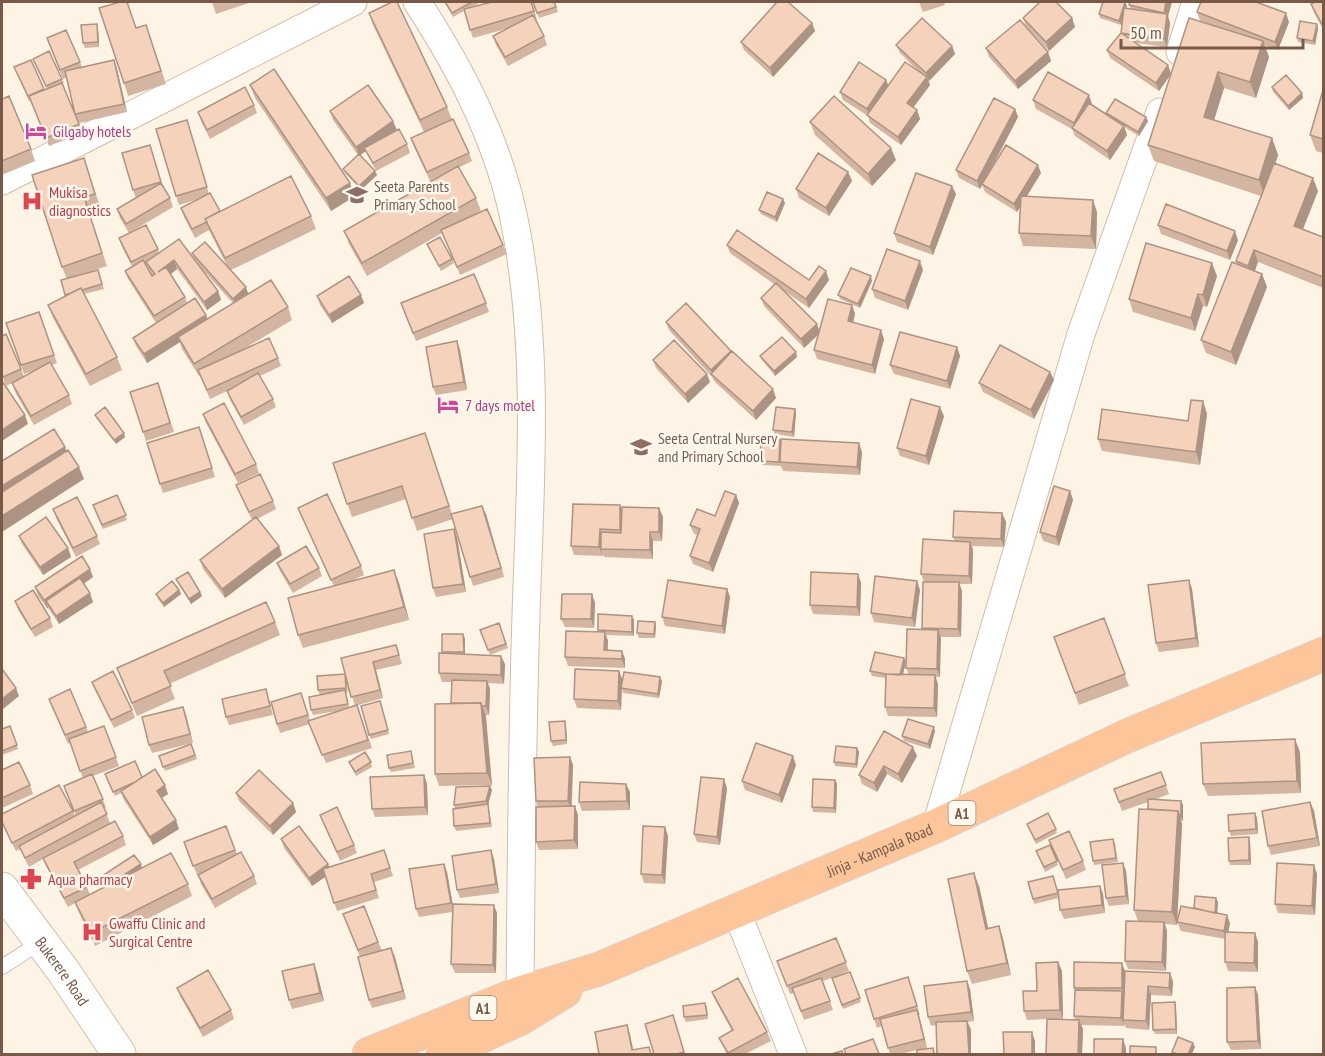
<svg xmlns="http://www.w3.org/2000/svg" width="1325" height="1056" viewBox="0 0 1325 1056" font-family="'PT Sans Narrow',sans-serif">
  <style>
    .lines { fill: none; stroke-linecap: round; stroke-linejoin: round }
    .service-casing { stroke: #d0bcab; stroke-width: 16 }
    .minor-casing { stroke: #d0bcab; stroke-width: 29 }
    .secondary-casing { stroke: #d6beab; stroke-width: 35 }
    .trunk-casing { stroke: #dcd4d0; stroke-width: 35 }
    .service { stroke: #fff; stroke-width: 14 }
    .minor { stroke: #fff; stroke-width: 27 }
    .secondary { stroke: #fff; stroke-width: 33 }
    .trunk { stroke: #fdc69a; stroke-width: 33 }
    .wall { fill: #d3b5a1; fill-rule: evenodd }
    .shaded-wall { fill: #ac9383 }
    .building { fill: #f5d2bb; stroke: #ac9383; stroke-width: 1.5 }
    .labels { text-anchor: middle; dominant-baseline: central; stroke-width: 5; stroke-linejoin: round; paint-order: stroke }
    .shield { fill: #fff8ed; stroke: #a1897a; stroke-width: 1.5 }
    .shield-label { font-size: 15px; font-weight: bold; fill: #795a49 }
    .hotel-label { font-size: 16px; fill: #b23c85; stroke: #fff8ed; text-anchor: start }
    .education-label { font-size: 16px; fill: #785e54; stroke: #fff8ed; text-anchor: start }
    .health-label { font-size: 16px; fill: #be3a42; stroke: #fff8ed; text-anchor: start }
    .street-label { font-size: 16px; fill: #795a49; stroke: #fff8ed }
  </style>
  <rect width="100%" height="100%" fill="#fef4e6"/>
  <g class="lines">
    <defs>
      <path id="service" d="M2,967L41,942"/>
      <path id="minor" d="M417,2C462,71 501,146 516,229C540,355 530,488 526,615C522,741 521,867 520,993
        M1180,52L1196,2
        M2,181L353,2
        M936,826L1081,334L1160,112
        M736,910L793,1054"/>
      <g id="secondary">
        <path id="s1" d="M2,889L64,972L119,1054"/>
      </g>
      <g id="trunk">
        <path id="s2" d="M369,1054L520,993L599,969L936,826L1127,736L1324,654"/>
        <path d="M443,1054L521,1018L565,991"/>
      </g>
    </defs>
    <use href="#service" class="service-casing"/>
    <use href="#minor" class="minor-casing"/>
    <use href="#secondary" class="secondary-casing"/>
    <use href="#trunk" class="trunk-casing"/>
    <use href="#service" class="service"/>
    <use href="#minor" class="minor"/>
    <use href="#secondary" class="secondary"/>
    <use href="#trunk" class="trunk"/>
  </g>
  <path class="wall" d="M212,2H252L216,14Z
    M445,2H477L478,4L471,7L492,2H532L537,20H536L544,36L547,45L508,66L496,45L493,36L509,28L473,38L464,11L453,17Z
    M533,2H555L558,12L539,18Z
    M919,2H944L945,5L923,12Z
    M1125,2L1127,6L1126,9H1131L1129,5L1130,2H1172L1168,16L1170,23L1167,47L1136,43L1168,65L1171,74L1159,91L1110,58L1107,50L1121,33L1123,19L1121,25L1100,18L1099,14Z
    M1323,2V29L1314,13L1311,4Z
    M1197,12L1289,22L1278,50L1264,45L1269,57L1256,98L1224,88L1214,120L1272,138L1278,155L1275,164L1318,191L1303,229L1323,237V288L1258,262L1255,271L1262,274L1267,287L1236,365L1206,353L1201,340L1237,264L1236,261L1261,196L1154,161L1148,145L1209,24L1200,21Z
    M369,13L447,107L452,120L469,153L472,161L458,168L476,198L481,211L473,215L503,245L507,254L460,275L442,233L367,276L349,244L344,231L442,175L430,181L414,147L411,138L424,132L373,25Z
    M1023,18H1072L1075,27L1049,51L1026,26Z
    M812,23L815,31L773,77L744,50L741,42Z
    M1317,24L1318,29L1315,45L1298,42L1297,38Z
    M136,28L150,37L166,84L128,96L124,83Z
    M98,29L99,47L85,48L83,43Z
    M66,30L82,67L114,60L117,69L127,112L79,123L82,133L49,146L30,100L29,101L16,72L31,60L44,90L47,89L35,63L62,79L64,83L62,84L75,114L67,77L63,79L47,38Z
    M896,45L952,46L955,54L929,81L928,80L930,85L913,108L917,110L920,119L901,145L870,123L868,116L843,100L840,92L886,80L888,85L917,70L900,53Z
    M986,48L1048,52L1051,61L1018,89L989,57Z
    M250,85L355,196L331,211L255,98Z
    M1272,87L1302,93L1303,98L1289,110L1273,92Z
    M1323,90V153L1316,151L1310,135Z
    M2,99L31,149L35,161L2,175Z
    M1033,100L1092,104V105L1107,115L1106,113L1148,121L1139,136L1124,127L1127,135L1110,160L1075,136L1072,129L1036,109Z
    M254,105L257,113L210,139L201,121L198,112Z
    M1015,109L1018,117L991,170L1041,173L1027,196L1097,212L1096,249L1023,246L1019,233L1020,207L1017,212L985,192L982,185L980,189L959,178L956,170Z
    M330,111L397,130L393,132L407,144L410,153L376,171L366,151L360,155L375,171L377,175L361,190L345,173L343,169L358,155L333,120Z
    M810,122L896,160L872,186L815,135Z
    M190,129L209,194L220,211L311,216L316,229L231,270L249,294L288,307L292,320L242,350L278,358L281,366L260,376L273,399L276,407L244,425L230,400L227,391L210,399L200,376H199L182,349L180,342L147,363L136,346L133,338L156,323L128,279L125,271L132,266L122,247L119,238L158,249L159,253L194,259L192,253L227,266L209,230L195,238L184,217L181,208L198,199L179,205L176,196ZM201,268L233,303L207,319L206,315L187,303L185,297L171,274L177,269L207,310L221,300L218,291Z
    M150,145L162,185L170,198L173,207L129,233L120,218L117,209L136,198L133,190Z
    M88,171L100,206L88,210L107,266L73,277L98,270L104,289L84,294L117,357L122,370L90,386L53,318L48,305L66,296L61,280L67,279L62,267Z
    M848,172L852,181L829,216L799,198L796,189Z
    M956,194L933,255L897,242L894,233Z
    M785,203L777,222L761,214L759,210Z
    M1158,225L1238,240L1230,260L1161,234Z
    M427,244L452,259L454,263L441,271Z
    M727,245L809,280H829L809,308L783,290L819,331L852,305L855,314L853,323L884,339L875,374L817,359L814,350L818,335L804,348L764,306L761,298L774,284L730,253Z
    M923,270L908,310L875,298L872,289Z
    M1217,276L1207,307L1203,306L1195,331L1133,312L1129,299Z
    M872,281L860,308L840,299L838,295Z
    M317,296L364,303L332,323L320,305Z
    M486,303L489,312L416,341L404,312Z
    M39,312L57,363L52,365L69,395L72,404L34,425L15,392L12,383L14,382L6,386L2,375L21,369L24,377L36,370L24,374L6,323Z
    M666,322L731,351L776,398L756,420L715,382L712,377L669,330Z
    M457,341L460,350L467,390L436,395L433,387Z
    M957,347L960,356L950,389L894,374L890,365Z
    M760,356L797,357L775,376L762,360Z
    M653,360L710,382L688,403L656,368Z
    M1054,380L1034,419L983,392L979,383Z
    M158,383L174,432L146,441L130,392Z
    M1203,401L1207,414L1200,465L1102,451L1098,439L1188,421Z
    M796,413L794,437L775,434L773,430Z
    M203,414L256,464L259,473L238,483L206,423Z
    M95,415L125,437L116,444L97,419Z
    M944,416L929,465L900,456L897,448Z
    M199,427L215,477L163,493L160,484Z
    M425,433L452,514H486L504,577L473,586L453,519L417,531L406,499L352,517L333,463Z
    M862,452L860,475L783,471L781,466L762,465L760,461Z
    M236,485L273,501L276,509L257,519L279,546L282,555L225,598L203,569L200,560L252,520Z
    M1070,491L1073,500L1059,546L1043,541L1040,532Z
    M117,495L127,520L103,529L93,505Z
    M736,495L739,503L713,572L693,564L690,556L697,535L694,534L690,525L715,516Z
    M298,508L361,566L364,575L347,583H399L409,620L303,648L298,635L334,586Z
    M659,508L663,517L662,541H653V559L604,557L603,553V556L574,555L571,546L622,509Z
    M53,509L97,536L100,544L76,557L56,518Z
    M1002,513L1006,522L1004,547L972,546L973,550L972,584H959L962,591L961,637H940V677H935L938,684L937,717L888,716L885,707L886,678L872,676L870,671L904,658L906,662L903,675H909L906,668L922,630L924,582L921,574L955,541L953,537Z
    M19,536L68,548L71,557L43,575L22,544Z
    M457,537L466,592L436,597L433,588Z
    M277,563L319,568L322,576L293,593L280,571Z
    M858,574L861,583L860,616L813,614L810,605Z
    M93,577L84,584L93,602L59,624L48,608H47L38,596L35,587Z
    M176,579L202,596L191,604L178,583Z
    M1189,580L1192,589L1199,647L1159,652L1156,643Z
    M727,589L730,597L725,634L665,626L662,617Z
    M179,590L181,594L164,607L158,599L156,594Z
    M920,590L915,627L874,622L871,613Z
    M592,594L595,603L594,628L565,627L561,619Z
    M15,601L50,618L53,627L35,637L18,610Z
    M632,616L634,620V636L606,635L608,641V650L622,651L625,659V668L568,666L565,657L598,632V630Z
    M1104,618L1129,686L1079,705L1054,637Z
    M275,622L280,635L169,684L175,699L137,716L117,668Z
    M499,623L508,648L490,655L480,630Z
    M656,626L655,638H639L637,633Z
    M465,638V654L505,664L504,684L488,683L490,689L489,715H485L492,785L439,786L435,774L451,703L452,682H442L439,673L442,652Z
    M396,645L402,664L376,670L383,698L355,706L341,658Z
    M619,671L622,679V685L662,681L659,698L623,693L622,689L621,710L577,708L574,699Z
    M346,678L348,692L346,693L349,708L357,705L372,748L326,763L310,724L280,733L277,724L301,693L310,720L343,710L313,715L311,710L320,695L318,690Z
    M92,682L132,710L135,718L114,728L95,690Z
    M266,689L273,715L229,725L226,717Z
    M49,699L86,727L88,732L104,726L119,766L93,776L103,799L106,808H104L110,823L85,836H123L126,845L78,870L87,887L90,895L104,888L99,878L142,868L188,884L192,896L95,946L80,915L75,903L68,907L46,866L43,859L29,867L20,849L16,851L2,824V814L73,811L75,816H76L64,786L83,778L70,743L68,744Z
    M380,701L389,734L371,739L369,735Z
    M183,707L193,743L152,753L149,745Z
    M565,721L566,725L567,744L553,746L551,741Z
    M10,726L18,749L2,755V729Z
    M884,731L917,756L902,783L887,774L877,792L862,784L859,775Z
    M935,731L930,749L904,741L902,736Z
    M191,744L197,759L165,771L159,756Z
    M857,748L859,752L857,768L835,766L834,762Z
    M411,751L415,768L391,772L389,768Z
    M1300,752L1301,793L1208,796L1203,784Z
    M570,757L573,765L572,806L578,815V849L539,850L536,842L538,807L536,801Z
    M349,762H371L372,767L356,776Z
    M796,765L782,803L745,790L742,781Z
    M2,770L30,785L33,794L2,808Z
    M1161,772L1169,794L1154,800L1181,801L1183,805V821H1181L1182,824L1177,925L1165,924L1167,931L1166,971L1128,969L1125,961L1138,921L1134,910L1148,809V802L1122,811L1114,789Z
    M105,774L142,777L168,794L162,798L179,829L153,845L124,800L121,793L115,796Z
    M424,775L427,784L428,815L375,817L372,809Z
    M835,780L837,784L836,813L813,812L812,807Z
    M727,788L720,845L697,842L694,834Z
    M492,790L488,805L492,827L456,831L454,826L455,809L454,805Z
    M630,792V810L582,811L579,802Z
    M236,793L293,803L296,812L273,835L239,801Z
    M1310,802L1314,811L1320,846L1271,855L1268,846Z
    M1255,813L1257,818L1258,834L1231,836L1229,831Z
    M320,815L354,845L357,853L340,861Z
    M1027,824L1056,829L1057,833L1036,844Z
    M226,826L237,854L254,876L257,884L215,908L201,884L198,875L205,872L197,875L184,842Z
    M665,827L668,836L665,884L644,883L641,874Z
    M281,839L328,864L329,867L384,850L393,876L374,882L379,898L337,911L326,876L312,886L284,848Z
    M1113,839L1115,843L1118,862L1094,865L1093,861Z
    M1049,840L1083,861L1086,870L1066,879Z
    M1250,841L1251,865H1230L1229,861Z
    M1036,851L1057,861L1058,865L1045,872Z
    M494,859L499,893L460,898L457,890Z
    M1123,863L1126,871L1129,904L1109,906L1106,898Z
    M1314,865L1317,874L1315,915L1278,913L1275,904Z
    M447,872L453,905L497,913L496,973H455L451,964L452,912L419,917L416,909Z
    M979,886L988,928L999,926L1003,939L1011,975L972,984L967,971Z
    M1100,886L1103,894L1105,913L1064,919L1060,910L1059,898L1034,904L1033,899L1058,893Z
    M1218,902L1217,913L1230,923L1228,932L1255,933L1258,942V972L1228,971L1225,962V939L1181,931L1177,922L1194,908Z
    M364,906L382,951L391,948L406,999L372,1008L369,1000L360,957L343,914Z
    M836,938L849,971L823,981L833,1010L804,1020L794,993L790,994L777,961Z
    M1058,962L1062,971L1063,1019H1052L1075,1020L1074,1016L1075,990L1074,988L1125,971L1170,973L1173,982L1172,996L1151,995L1149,1030L1126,1028L1124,1024V1026L1081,1025L1083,1029L1082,1054H1046L1047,1019L1027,1020L1024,1011L1037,991Z
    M314,964L317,973L324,1001L292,1009L289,1000Z
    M850,972L861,1002L843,1009L832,978Z
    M908,977L920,1015H918L927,1048H933L935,1054H917V1050L900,1054H890L882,1026L877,1028L874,1019Z
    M1255,987L1258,995L1261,1049L1231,1050L1227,1042Z
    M177,988L231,1010L234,1019L203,1037L180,996Z
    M970,989L974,1021L968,1022L971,1030V1054H937L936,1025L931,1026L928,1017Z
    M712,992L767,1032L771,1041L745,1054H727L719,1038L732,1031L715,1000Z
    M705,1003L707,1007L708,1019L686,1022L684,1017Z
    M1176,1006L1177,1034H1155L1153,1030Z"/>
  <path class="shaded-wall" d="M1125,2L1127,6L1121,25L1119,21Z
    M1166,2H1172L1168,16L1170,23L1167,47L1164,39L1166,20L1164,13Z
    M1286,13L1289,22L1278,50L1275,42Z
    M1072,18L1075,27L1049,51L1046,42Z
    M812,23L815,31L773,77L770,68Z
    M97,24L98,29L99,47L98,42Z
    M1317,24L1318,29L1315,45L1313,41Z
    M1263,41L1269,57L1256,98L1250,82Z
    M952,46L955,54L929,81L926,73Z
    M1048,52L1051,61L1018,89L1015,81Z
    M114,60L117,69L127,112L124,104Z
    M1168,65L1171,74L1159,91L1156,83Z
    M1218,72L1224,88L1210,133L1204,117Z
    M927,77L930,85L910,112L907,103Z
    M886,80L890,89L870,118L867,109Z
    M1302,93L1303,98L1289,110L1288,106Z
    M1089,95L1092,104L1077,131L1074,123Z
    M1015,109L1018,117L980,189L977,181Z
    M917,110L920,119L901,145L898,137Z
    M1146,117L1148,121L1139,136L1138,132Z
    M393,121L397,130L366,151L364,148L366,151L359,156L356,147Z
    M1124,126L1127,135L1110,160L1107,151Z
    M1272,138L1278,155L1265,197L1259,180Z
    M891,148L896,160L872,186L868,174Z
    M1038,165L1041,173L1017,212L1014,204Z
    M375,171L377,175L361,190L359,186Z
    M848,172L852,181L829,216L826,208Z
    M1313,178L1318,191L1299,239L1294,226Z
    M350,183L355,196L331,211L326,198Z
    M952,186L956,194L933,255L930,247Z
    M783,199L785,203L777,222L775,217Z
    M1093,200L1097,212L1096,249L1091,236Z
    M1235,231L1238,240L1230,260L1227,251Z
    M1254,250L1258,262L1252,278L1248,266Z
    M174,260L177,269L162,281L158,272Z
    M920,261L923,270L908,310L905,301Z
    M1212,263L1217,276L1207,307L1203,295Z
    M826,271L829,280L809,308L806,299Z
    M1262,274L1267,287L1236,365L1231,352Z
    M871,276L872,281L860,308L858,304Z
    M246,287L249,296L237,307L233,299Z
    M218,291L221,300L207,310L204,302Z
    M1198,294L1203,306L1195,331L1191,318Z
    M361,295L364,303L332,323L329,315Z
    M852,305L855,314L851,330L848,321Z
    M206,315L209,323L178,337L180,342L147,363L144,354Z
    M817,324L820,333L804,348L801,339Z
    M881,330L884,339L875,374L872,365Z
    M457,341L460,350L467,390L464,382Z
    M957,347L960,356L950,389L947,381Z
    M731,351L734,360L713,375L711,370Z
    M796,352L797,357L775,376L774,371Z
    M1050,372L1054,380L1034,419L1031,410Z
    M707,374L710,382L688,403L685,394Z
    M773,389L776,398L756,420L753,411Z
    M1203,401L1207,414L1200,465L1196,452Z
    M940,407L944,416L929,465L926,456Z
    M795,409L796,413L794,437L792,432Z
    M25,415L28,424L2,441V430Z
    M124,433L125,437L116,444L114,440Z
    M859,443L862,452L860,475L857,467Z
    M65,447L70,460L2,502V486Z
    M79,467L84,479L2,532V516Z
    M1070,491L1073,500L1059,546L1056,537Z
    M736,495L739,503L713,572L709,563Z
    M620,505L623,514V538L620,530Z
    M482,506L486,514L504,577L501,568Z
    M659,508L663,517L662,541L659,532Z
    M1002,513L1006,522L1004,547L1001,539Z
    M454,529L457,537L466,592L463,584Z
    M600,529L603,538L601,549L603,556L599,547Z
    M650,532L653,541V559L650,550Z
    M970,542L973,550L972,584L969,576Z
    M279,546L282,555L225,598L222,589Z
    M68,548L71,557L43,575L40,567Z
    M90,569L93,577L49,607L46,601L48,608H47L44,600Z
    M394,570L399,583L409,620L404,607Z
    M858,574L861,583L860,616L857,607Z
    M1189,580L1192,589L1199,647L1196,638Z
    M917,581L920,590L915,627L912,618Z
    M959,582L962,591L961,637L958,629Z
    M727,589L730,597L725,634L722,626Z
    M179,590L181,594L164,607L163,603Z
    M200,592L202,596L191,604L189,599Z
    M90,593L93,602L59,624L56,616Z
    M592,594L595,603L594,628L591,619Z
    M632,616L634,620V636L632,632Z
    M655,622L656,626L655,638L654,634Z
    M938,630L941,638L940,677L937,669Z
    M605,632L608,641L607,658L604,650Z
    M463,634L465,638V656L464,652Z
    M622,651L625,659V668L622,659Z
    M501,656L505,664L504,684L501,675Z
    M904,658L906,662L901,682L900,677Z
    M373,662L376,670L383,698L380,690Z
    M619,671L622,679L621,710L618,701Z
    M935,675L938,684L937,717L934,708Z
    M660,677L662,681L659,698L658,694Z
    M487,681L490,689L489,715L486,706Z
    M16,688L19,696L2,710V699Z
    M481,703L486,716L492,785L487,773Z
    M183,707L186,715L193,743L190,734Z
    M565,721L566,725L567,744L566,740Z
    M934,727L935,731L930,749L928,744Z
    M1295,739L1300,752L1301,793L1297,781Z
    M913,747L917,756L902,783L898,774Z
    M857,748L859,752L857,768L856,764Z
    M793,756L796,765L782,803L779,795Z
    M570,757L573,765L571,810L568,801Z
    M884,766L887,774L877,792L874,783Z
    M424,775L427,784L428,815L425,807Z
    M724,779L727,788L720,845L717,837Z
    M835,780L837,784L836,813L834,808Z
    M626,784L630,792V810L627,801Z
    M165,785L168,794L160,799L157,791Z
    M490,786L492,790L488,805L492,827L486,801Z
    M1181,801L1183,805V821L1181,817Z
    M1310,802L1314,811L1320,846L1317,838Z
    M293,803L296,812L273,835L270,826Z
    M575,806L578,815V849L574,840Z
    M1178,811L1182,824L1177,925L1172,912Z
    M1255,813L1257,818L1258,834L1256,829Z
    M176,820L179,829L153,845L150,837Z
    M665,827L668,836L665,884L662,875Z
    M1249,837L1250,841L1251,865L1249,860Z
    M491,850L494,859L499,893L496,884Z
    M1123,863L1126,871L1129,904L1126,896Z
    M141,864L142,869L105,887Z
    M328,864L331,873L312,886L309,878Z
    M444,864L447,872L454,912L451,903Z
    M1314,865L1317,874L1315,915L1312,906Z
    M974,873L979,886L991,941L986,929Z
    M1100,886L1103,894L1105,913L1102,905Z
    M1216,898L1218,902L1217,917L1215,913Z
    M494,905L497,913L496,973L493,965Z
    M1227,915L1230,923L1227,940L1224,931Z
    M1164,922L1167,931L1166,971L1162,962Z
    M999,926L1003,939L1011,975L1007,963Z
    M1255,933L1258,942V972L1254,963Z
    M391,948L395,957L406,999L403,991Z
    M1058,962L1062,971L1063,1019L1060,1010Z
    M1122,963L1125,971V997L1122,988Z
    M314,964L317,973L324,1001L320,993Z
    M1170,973L1173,982L1172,996L1169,988Z
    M967,981L970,989L974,1021L971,1012Z
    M1148,986L1151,995L1149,1030L1146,1021Z
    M1255,987L1258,995L1261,1049L1258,1041Z
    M1122,991L1125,999L1123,1020L1124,1026L1121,1018Z
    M1175,1002L1176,1006L1177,1034L1176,1029Z
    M917,1010L920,1019L927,1048L924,1039Z
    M1079,1020L1083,1029L1082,1054H1078Z
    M967,1021L971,1030V1054H969Z
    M627,1025L630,1034L634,1054L632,1050Z
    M1032,1032L1035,1041V1054H1032Z
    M1123,1039L1126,1048V1054H1122Z
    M1193,1043L1195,1047L1192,1054H1188Z"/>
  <path class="building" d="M120,2H127L136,28L146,25L161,71L124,83L99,8Z
    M392,2H397L447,107L420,120L369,13Z
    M445,2H472L452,13Z
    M492,2H531L534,11L470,30L464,9Z
    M533,2H554L556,7L537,13Z
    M777,2H788L812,23L770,68L741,42Z
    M1040,2H1056L1072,18L1046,42L1023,18Z
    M1103,2H1125L1119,21L1099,14Z
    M1130,2H1166L1164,13L1129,5Z
    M1201,2H1256L1286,13L1275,42L1197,12Z
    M1315,2H1323V26L1311,4Z
    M1124,8L1167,14L1164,39L1121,33L1168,65L1156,83L1107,50L1121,33Z
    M533,15L544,36L505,57L493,36Z
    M922,18L952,46L926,73L896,45Z
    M1189,18L1263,41L1250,82L1218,72L1204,117L1272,138L1259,180L1148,145Z
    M1020,20L1048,52L1015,81L986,48Z
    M1300,21L1317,24L1313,41L1297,38Z
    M97,24L98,42L83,43L81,25Z
    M66,30L80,62L60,70L47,38Z
    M49,51L62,79L46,86L33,59Z
    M31,60L44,89L28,96L14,67Z
    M114,60L124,104L75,114L65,71Z
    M859,62L886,80L867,109L840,92Z
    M905,62L927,77L907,103L917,110L898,137L867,115Z
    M274,69L350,183L326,198L250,85Z
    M1048,72L1089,95L1074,123L1033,100Z
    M1286,75L1302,93L1288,106L1272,87Z
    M62,83L79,124L46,138L29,96Z
    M368,85L393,121L356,147L330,111Z
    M245,87L254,105L207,130L198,112Z
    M1323,90V139L1310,135Z
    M9,96L31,149L2,161V99Z
    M834,96L891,148L868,174L810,122Z
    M994,98L1015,109L977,181L956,170Z
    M1115,99L1146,117L1138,132L1106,113Z
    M1089,103L1124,126L1107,151L1072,128Z
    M453,119L469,153L427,172L411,138Z
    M187,120L207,187L176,196L156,129Z
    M399,129L407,144L373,163L364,148Z
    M150,145L161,182L133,190L122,153Z
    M1006,145L1038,165L1014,204L982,184Z
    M818,153L848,172L826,208L796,189Z
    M359,154L375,171L359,186L343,169Z
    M84,158L95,194L84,197L102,253L62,267L32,175Z
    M1274,163L1313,178L1294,226L1323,237V277L1254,250L1248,266L1236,261Z
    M458,166L476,198L362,263L344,231Z
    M916,173L952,186L930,247L894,233Z
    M291,176L311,216L225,258L205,219Z
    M161,183L170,198L126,224L117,209Z
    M767,192L783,199L775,217L759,210Z
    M210,193L220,211L205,219L207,222L192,229L181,208Z
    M1021,196L1093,200L1091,236L1019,233Z
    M1166,204L1235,231L1227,251L1158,225Z
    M487,209L503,245L457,267L441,230Z
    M146,225L158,249L131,262L119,238Z
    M737,230L809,280L819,266L826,271L806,299L727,245Z
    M440,237L452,259L439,266L427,244Z
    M179,239L218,291L204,302L174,260L158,272L166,267L185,297L154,316L125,271L143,260L152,276L155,274L146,262Z
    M205,242L246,287L233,299L192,253Z
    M1146,243L1212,263L1203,295L1198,294L1191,318L1129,299Z
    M887,249L920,261L905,301L872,289Z
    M1232,262L1262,274L1231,352L1201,340Z
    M851,268L871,276L858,304L838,295Z
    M98,270L102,284L82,290L81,288L71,293L65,295L61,280Z
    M474,274L486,303L413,333L401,303Z
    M349,276L361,295L329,315L317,296Z
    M271,280L288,307L194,364L178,337Z
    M776,283L817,324L801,339L761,298Z
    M81,288L117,357L86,374L48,305Z
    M195,298L206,315L144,354L133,338Z
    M828,299L852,305L848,321L881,330L872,365L814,350Z
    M686,303L731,351L711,370L666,322Z
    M39,312L54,355L21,365L6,323Z
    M900,332L957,347L947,381L890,365Z
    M6,334L21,369L3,377L2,374V336Z
    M782,337L796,352L774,371L760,356Z
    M269,338L278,358L207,390L198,370Z
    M674,340L707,374L685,394L653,360Z
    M457,341L464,382L433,387L426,347Z
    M1000,345L1050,372L1031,410L979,383Z
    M732,351L773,389L753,411L711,374Z
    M50,362L69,395L31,416L12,383Z
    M258,373L273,399L241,417L227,391Z
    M2,381L25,415L2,430Z
    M158,383L170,423L143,432L130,392Z
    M911,399L940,407L926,456L897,448Z
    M1191,400L1203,401L1196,452L1098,439L1102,409L1188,421Z
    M224,403L256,464L235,474L203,414Z
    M105,407L124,433L114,440L95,415Z
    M776,407L795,409L792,432L773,430Z
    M199,427L212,468L160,484L147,443Z
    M54,429L65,447L2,486V461Z
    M425,433L449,506L412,518L402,486L347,504L333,463Z
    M761,439L780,440L779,462L760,461Z
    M781,439L859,443L857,467L780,462Z
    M68,450L79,467L2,516V492Z
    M260,474L273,501L249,512L236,485Z
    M1054,486L1070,491L1056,537L1040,532Z
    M725,491L736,495L709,563L690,556L700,529L690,525L697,509L715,516Z
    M327,494L361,566L331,580L298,508Z
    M117,495L126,515L102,525L93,505Z
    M77,497L97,536L73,548L53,509Z
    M573,504L620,505V530L600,529L599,547L571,546Z
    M482,506L501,568L470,577L451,514Z
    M622,507L659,508V532H650V550L601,549V532L621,533Z
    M954,511L1002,513L1001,539L953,537Z
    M46,517L68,548L40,567L19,536Z
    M256,517L279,546L222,589L200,560Z
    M454,529L463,584L433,588L424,534Z
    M923,539L970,542L969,576L921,574Z
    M306,546L319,568L290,584L277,563Z
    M82,556L90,569L44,600L35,587Z
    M394,570L404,607L298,635L288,598Z
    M188,572L200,592L189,599L176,579Z
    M811,572L858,574L857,607L810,605Z
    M875,576L917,581L912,618L871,613Z
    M80,578L90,593L56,616L46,601Z
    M668,580L727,589L722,626L662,617Z
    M1189,580L1196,638L1156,643L1148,585Z
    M172,581L179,590L163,603L156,594Z
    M923,582H959L958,629L922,628Z
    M33,590L50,618L31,629L15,601Z
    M562,594H592L591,619H561Z
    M266,602L275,622L164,671L171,686L132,703L117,668Z
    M598,614L632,616V632L598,630Z
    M1104,618L1125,674L1075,693L1054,637Z
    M638,621L655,622L654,634L637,633Z
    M499,623L506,644L488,650L480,630Z
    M907,629L938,630L937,669L906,668Z
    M566,631L605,632L604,650L622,651V659L565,657Z
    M442,634H463L464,652H442Z
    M396,645L399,655L373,662L380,690L351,697L341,658Z
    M875,652L904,658L900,675L886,674L870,671Z
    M439,653L501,656V675L439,673Z
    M2,669L16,688L2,699Z
    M575,669L619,671L618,701L574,699Z
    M113,671L132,710L111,720L92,682Z
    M624,672L660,677L658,694L621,688Z
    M345,674L346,688L318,690L317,676Z
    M886,674L935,675L934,708L885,707Z
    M452,680L487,681L486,706H482L481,703H451Z
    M70,689L86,727L65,735L49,699Z
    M266,689L270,706L226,717L222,699Z
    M345,690L348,704L311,710L309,697Z
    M301,693L308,715L277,724L271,702Z
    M380,701L388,730L369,735L361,706Z
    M481,703L487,773L435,774V704Z
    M357,705L368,740L322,755L308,721Z
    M183,707L190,734L149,745L142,717Z
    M908,719L934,727L928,744L902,736Z
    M565,721L566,740L551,741L549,722Z
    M10,726L17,745L2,751V729Z
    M104,726L116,757L80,771L69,739Z
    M884,731L913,747L898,774L884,766L874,783L859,775Z
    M1295,739L1297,781L1203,784L1201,743Z
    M756,743L793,756L779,795L742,781Z
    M191,744L195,755L163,767L159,756Z
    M836,746L857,748L856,764L834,762Z
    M411,751L413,763L389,768L387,755Z
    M365,752L371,762L355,772L349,762Z
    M570,757L568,801H536L534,758Z
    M135,761L142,777L135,782L113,792L105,774Z
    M19,762L30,785L2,798V770Z
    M155,769L165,785L157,791L176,820L150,837L121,791Z
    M259,770L293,803L270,826L236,793Z
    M1161,772L1166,785L1119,802L1114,789Z
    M92,774L103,799L74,811L64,786Z
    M424,775L425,807L372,809L370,777Z
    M701,777L724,779L717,837L694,834Z
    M813,779L835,780L834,808L812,807Z
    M580,782L626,784L627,801L579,802Z
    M59,785L73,811L12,843L2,822V814Z
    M490,786L486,801L454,805L456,787Z
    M1148,799L1181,801V817H1180L1178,811L1148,809Z
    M101,802L107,814L25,858L19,846Z
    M1310,802L1317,838L1268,846L1262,811Z
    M488,804L490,823L454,826L453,809Z
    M575,806L574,840L536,842V807Z
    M337,807L354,845L337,852L320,815Z
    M1139,809L1178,811L1172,912L1134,910Z
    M1048,813L1056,829L1035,840L1027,824Z
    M1255,813L1256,829L1229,831L1228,815Z
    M115,821L123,836L74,862L87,887L64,898L43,858Z
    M226,826L235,850L193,866L184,842Z
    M299,826L328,864L309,878L281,839Z
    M643,826L665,827L662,875L641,874Z
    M1069,831L1083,861L1063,870L1049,840Z
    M1249,837V860L1229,861L1228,838Z
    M1113,839L1116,858L1093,861L1090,842Z
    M1050,845L1057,861L1044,867L1036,851Z
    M384,850L390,868L371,874L376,890L334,903L323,869Z
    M491,850L496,884L457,890L452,856Z
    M241,852L254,876L212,899L198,875Z
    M171,853L188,884L91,933L75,902Z
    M134,855L141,864L105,887L99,878Z
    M1123,863L1126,896L1106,898L1102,865Z
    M1277,863L1314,865L1312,906L1275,904Z
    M444,864L451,903L416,909L409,869Z
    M974,873L986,929L999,926L1007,963L967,971L948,879Z
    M1053,876L1058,893L1033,899L1028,882Z
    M1100,886L1102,905L1060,910L1058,890Z
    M1195,896L1216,898L1215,913L1194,908Z
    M453,904L494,905L493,965L451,964Z
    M364,906L378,942L358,950L343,914Z
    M1181,906L1227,915L1224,931L1177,922Z
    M1126,921L1164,922L1162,962L1125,961Z
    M1225,932L1255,933L1254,963L1225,962Z
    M836,938L846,962L787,986L777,961Z
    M391,948L403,991L369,1000L358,957Z
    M1058,962L1060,1010L1024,1011L1023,991H1037L1036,963Z
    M1074,962L1122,963V988H1074Z
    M314,964L320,993L289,1000L282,971Z
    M208,970L231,1010L200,1028L177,988Z
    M1125,971L1170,973L1169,988L1148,986L1146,1021L1123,1020Z
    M850,972L860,998L842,1005L832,978Z
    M908,977L917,1006L874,1019L865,990Z
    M738,978L767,1032L728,1053L719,1038L733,1030L712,992Z
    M821,978L830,1001L801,1011L792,988Z
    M967,981L971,1012L928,1017L924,986Z
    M1255,987L1258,1041L1227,1042V988Z
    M1075,990L1122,991L1121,1018L1074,1016Z
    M1175,1002L1176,1029L1153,1030L1152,1003Z
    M705,1003L707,1015L684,1017L683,1006Z
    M917,1010L924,1039L888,1048L880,1019Z
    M673,1015L684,1052L677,1054H654L645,1024Z
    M1047,1019L1079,1020L1078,1054H1046Z
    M967,1021L969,1054H937L936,1022Z
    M627,1025L632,1050L649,1047L651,1054H599L595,1032Z
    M1003,1032H1032V1054H1004Z
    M1178,1037L1193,1043L1188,1054H1177L1172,1052Z
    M873,1039L879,1054H846L844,1049Z
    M1094,1039H1123L1122,1054H1094Z
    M1130,1046L1156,1047V1054H1130Z
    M933,1048L934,1054H917V1050Z
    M842,1051L843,1054H831Z"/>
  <defs>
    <symbol id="hotel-bare" viewBox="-9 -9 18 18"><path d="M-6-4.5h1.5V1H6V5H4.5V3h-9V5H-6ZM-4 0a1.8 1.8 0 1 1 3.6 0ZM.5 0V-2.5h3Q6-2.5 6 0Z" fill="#d1479c" stroke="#fff8ed" stroke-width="2.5" paint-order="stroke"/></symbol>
    <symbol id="school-bare" viewBox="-9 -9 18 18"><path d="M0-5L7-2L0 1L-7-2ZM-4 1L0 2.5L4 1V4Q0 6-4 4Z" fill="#8d6e63" stroke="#fff8ed" stroke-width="2.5" paint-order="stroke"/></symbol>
    <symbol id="hospital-bare" viewBox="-9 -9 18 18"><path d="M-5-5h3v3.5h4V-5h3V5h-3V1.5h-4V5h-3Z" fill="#e0444e" stroke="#fff8ed" stroke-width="2.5" paint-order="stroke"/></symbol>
    <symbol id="pharmacy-bare" viewBox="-9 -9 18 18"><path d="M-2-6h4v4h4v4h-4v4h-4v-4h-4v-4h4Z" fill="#e0444e" stroke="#fff8ed" stroke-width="2.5" paint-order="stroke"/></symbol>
  </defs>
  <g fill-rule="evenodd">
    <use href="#hotel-bare" x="21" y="116" width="30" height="30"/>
    <use href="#school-bare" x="342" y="180" width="30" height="30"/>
    <use href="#hospital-bare" x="17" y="186" width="30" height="30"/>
    <use href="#hotel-bare" x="433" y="390" width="30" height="30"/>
    <use href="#school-bare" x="626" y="432" width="30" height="30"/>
    <use href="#pharmacy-bare" x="16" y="864" width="30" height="30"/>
    <use href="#hospital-bare" x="77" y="917" width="30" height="30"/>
  </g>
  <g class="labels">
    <g class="shield">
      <rect x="948.5" y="801" width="27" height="24" rx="4.5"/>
      <rect x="469.5" y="996" width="27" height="24" rx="4.5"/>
    </g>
    <g class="shield-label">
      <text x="962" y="813">A1</text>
      <text x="483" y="1008">A1</text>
    </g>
    <g class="hotel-label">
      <text x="53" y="131">Gilgaby hotels</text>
      <text x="465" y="405">7 days motel</text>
    </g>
    <g class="education-label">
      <text x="374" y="186">Seeta Parents<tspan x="374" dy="18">Primary School</tspan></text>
      <text x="658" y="438">Seeta Central Nursery<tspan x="658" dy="18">and Primary School</tspan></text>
    </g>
    <g class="health-label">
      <text x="49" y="192">Mukisa<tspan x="49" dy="18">diagnostics</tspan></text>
      <text x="48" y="879">Aqua pharmacy</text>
      <text x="109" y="923">Gwaffu Clinic and<tspan x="109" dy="18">Surgical Centre</tspan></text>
    </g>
    <g class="street-label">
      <text stroke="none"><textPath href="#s2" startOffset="550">Jinja - Kampala Road</textPath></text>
      <text stroke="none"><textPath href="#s1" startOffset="102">Bukerere Road</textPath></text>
    </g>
  </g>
  <rect width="1325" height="1056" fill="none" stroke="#795a49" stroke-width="6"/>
  <path d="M1121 39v9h182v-9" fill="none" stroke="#795a49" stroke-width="3"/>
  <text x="1130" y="39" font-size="18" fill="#795a49" stroke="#fff8ed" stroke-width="4.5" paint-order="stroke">50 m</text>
</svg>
